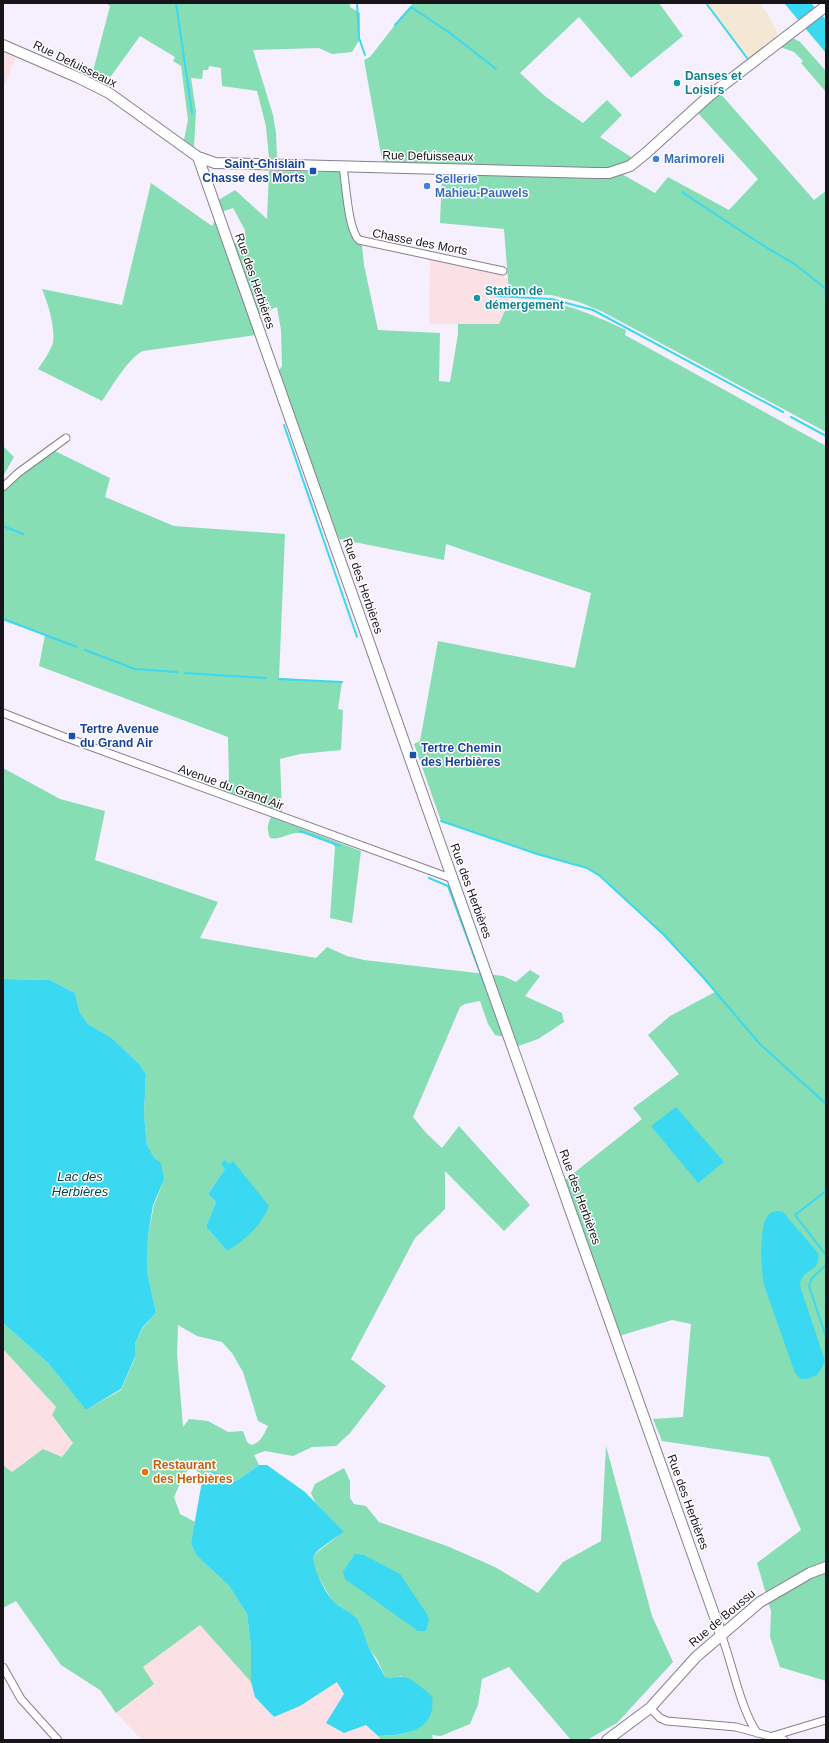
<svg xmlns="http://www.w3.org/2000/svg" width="829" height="1743" viewBox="0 0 829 1743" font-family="Arial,sans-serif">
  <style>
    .commercial { fill: #f4e7d3 }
    .industrial { fill: #fbe1e6 }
    .green { fill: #87ddb4; fill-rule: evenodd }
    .water { fill: #3ad8f1 }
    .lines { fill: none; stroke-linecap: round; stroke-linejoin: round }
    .stream { stroke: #3ad8f1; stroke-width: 2 }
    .street-casing { stroke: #87808f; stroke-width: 9 }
    .secondary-casing { stroke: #87808f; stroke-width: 12 }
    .street { stroke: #fff; stroke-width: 7 }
    .secondary { stroke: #fff; stroke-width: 10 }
    .culture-dot { fill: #0f9aa8; stroke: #fff; stroke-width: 1.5 }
    .shop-dot { fill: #3f7fe0; stroke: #fff; stroke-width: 1.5 }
    .transit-dot { fill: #1a4fb4; stroke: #fff; stroke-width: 1.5 }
    .food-dot { fill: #e8710a; stroke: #fff; stroke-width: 1.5 }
    .labels { text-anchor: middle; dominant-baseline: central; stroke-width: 3; stroke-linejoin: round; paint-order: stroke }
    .street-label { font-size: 12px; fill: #17151a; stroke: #fff }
    .culture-label { font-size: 12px; font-weight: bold; fill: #0d838f; stroke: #fff; text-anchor: start }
    .shop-label { font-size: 12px; font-weight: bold; fill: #366cbe; stroke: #fff; text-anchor: start }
    .transit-label { font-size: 12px; font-weight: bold; fill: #164399; stroke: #fff; text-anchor: start }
    .food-label { font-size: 12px; font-weight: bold; fill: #c56008; stroke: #fff; text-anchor: start }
    .water-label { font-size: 13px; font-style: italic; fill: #004650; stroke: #fff }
  </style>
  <rect width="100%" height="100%" fill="#f6effd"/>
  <path class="commercial" d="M706,3H759L767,13L775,27L778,37L749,60Z"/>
  <path class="industrial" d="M3,52L16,57L3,89Z
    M430,255L503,271L504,277L508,279L509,302L499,324H429Z
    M3,1349L56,1407L52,1415L73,1443L62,1457L43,1449L12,1472L3,1465Z
    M200,1625L251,1682L255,1697L300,1706L337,1681L344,1694V1733L366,1724L381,1740H142L116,1713L153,1684L143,1667Z"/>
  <path class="green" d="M106,3H350V7L360,13V39L352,52L332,54L319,48L253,50L273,115L276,133L277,158H269L266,126L257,91L222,86L221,68L209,66L208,70H203L202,79L191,78L196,111L194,147L184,140L188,120L181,66L173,61L175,57L140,36L106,83L92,75L110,6Z
    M412,3H659L683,36L631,78L579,17L520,73L546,97L583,123L607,100L622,115L600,137L634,159L614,169L383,165L364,60L370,57L395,25L411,7Z
    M793,38L800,42L826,71V92L801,63L803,61L794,52L780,47Z
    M719,92L814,200L826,191V432L603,312L579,302L551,295L509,293L504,229L440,223L442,174L596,177L622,174L655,193L668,177L729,210L758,179L697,112Z
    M269,171L341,172L350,227L354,240L362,245L364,265L378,330L440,333L439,381L450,382L458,334V324H499L509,302C520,302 532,301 544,302C573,305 600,318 626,330L625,335L826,446V1681L780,1667L770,1637L771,1611L757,1563L801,1530L769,1457L662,1441L653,1419L683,1417L691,1324L672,1320L619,1336L565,1180L642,1119L633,1108L679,1074L648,1035L670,1016L715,992L663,934L600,876L587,868L537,854L441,821L414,744L420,741L438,641L575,668L591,593L446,544L444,560L339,539L277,373L282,366L281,330L277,307L257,315L233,244L245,238V230L233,208L221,212L217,201L235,190L267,219Z
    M151,183L212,226L216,219L256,335L143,351C128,358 112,387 102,401L38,369C42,363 52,349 53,342C55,326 48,303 42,289L122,305Z
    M3,446L14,457L3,476Z
    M55,451L110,478L105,497L174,526L285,534L279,678L342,682L338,709L343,710L341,750L300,754L280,759L282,813L221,790L229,779L228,737L39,666L45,635L3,620V491L13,481Z
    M3,768L60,799L105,811L95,860L218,902L200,938L316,958L327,947L347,956L364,960L503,976L516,982L530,970L540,976L525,996L562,1013L564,1022L538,1039L513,1048L510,1038L495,1035L488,1024L480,1001L465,1004L460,1007L413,1117L426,1133L442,1148L459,1126L530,1205L504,1231L445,1171V1209L415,1238L351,1359L386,1386L350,1433L336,1446L312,1447L293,1456L265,1451L254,1455L259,1465L238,1480L223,1484L210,1471L203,1476L191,1466L184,1475L174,1497L180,1514L195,1522L191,1543L196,1555L229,1586L247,1614L251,1648V1682L200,1625L143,1667L154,1684L116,1713L100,1690L61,1665L16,1601L3,1608V1465L12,1472L43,1449L62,1457L73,1443L52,1415L56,1407L3,1349V1323L48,1363L86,1410L121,1390L135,1358V1344L142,1329L156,1313L147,1271L148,1236L154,1205L164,1180L147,1145L144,1114L146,1074L140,1065L112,1038L88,1024L80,1013L75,993L50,980L3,979ZM233,1161L227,1251L206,1227L216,1202L208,1194L225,1169ZM178,1325L197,1336L222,1342L232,1353L243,1372L258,1421L268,1426C264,1434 261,1443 251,1445L247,1442L243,1431L228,1432L208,1421L189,1419L183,1427L177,1354Z
    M271,817L361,851L352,923L330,918L335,847L333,844C322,839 309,832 296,833C287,834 279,840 270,838C267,830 267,825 271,817Z
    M606,1446L652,1616L673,1662L617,1723L587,1740H571L509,1667L482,1679L478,1705L470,1724L441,1736L432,1735L433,1740H381L378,1736C400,1735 409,1736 427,1721L402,1676L390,1679L385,1677L377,1659L369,1649L359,1622L354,1616L333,1602L317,1575L313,1562L315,1554L343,1532L315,1502L311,1493L315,1484L344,1468L350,1481V1498L354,1504L366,1506L379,1522L447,1546L495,1567L538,1593L563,1562L601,1541Z"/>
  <path class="water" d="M784,3H811L826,20V53Z
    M3,979L50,980L75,993L80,1013L88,1024L112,1038L140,1065L146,1074L144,1114L147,1145L154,1158L161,1163L164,1180L153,1205L148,1236L147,1271L156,1313L142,1328L135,1344V1357L121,1389L86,1410L48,1363L3,1323Z
    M676,1107L724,1162L698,1183L651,1126Z
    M225,1160L229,1164L233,1161L269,1206C261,1226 245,1240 227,1251L206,1227L216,1202L208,1194L225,1169L221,1164Z
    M778,1211L783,1212L818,1253C822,1273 800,1268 800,1286L825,1361C820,1374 815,1379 801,1379L795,1373L764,1285C761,1272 759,1228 767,1217C770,1212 773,1212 778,1211Z
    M259,1465H267L305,1492L344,1532C338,1536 318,1549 315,1554C309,1564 326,1593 333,1601C340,1609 354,1612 359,1622C363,1629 366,1642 370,1650C375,1659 380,1667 385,1677C392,1680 396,1676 403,1677C414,1679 423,1689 432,1696C437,1732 404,1735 378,1736L366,1725L344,1733L326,1723L344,1694L337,1682L300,1706L274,1717L255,1697L251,1682V1648L247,1614L229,1586L196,1555L191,1543L203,1476L210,1471L217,1473L224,1484L238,1480Z
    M355,1554L364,1555L400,1574L427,1614L429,1620L426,1631H418L345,1579L343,1572Z"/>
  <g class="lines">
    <path class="stream" d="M176,3L192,113
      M357,3L359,38L365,55
      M706,3L747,58
      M395,25L411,7L450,33L496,69
      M682,192L756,241L796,265L826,289
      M496,296L551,299L593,310L783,412
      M791,417L826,436
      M284,425L357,637
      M3,526L23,534
      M3,619L77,647
      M85,650L135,669L177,672
      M185,673L266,678
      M279,679L342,682
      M441,821L537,854L587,868L600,876L663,934L702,976L759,1043L826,1104
      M300,831L340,846
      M429,878L448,886L485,986
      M826,1191L795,1215L826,1255
      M826,1265L812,1278L809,1286L826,1337"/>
    <defs>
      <path id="street" d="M343,167C346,184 348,230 359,240L503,271
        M3,487L18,473L66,438
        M3,713L59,735L453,879
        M721,1634C733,1665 739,1705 757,1733
        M3,1667L21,1699L58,1740
        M650,1708L660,1718L667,1721L736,1727L784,1740
        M773,1736L826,1720"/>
      <path id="secondary" d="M3,45L79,78L109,93L198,157L215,163L595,173H609L630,166L645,154L709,96L826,6
        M198,157L432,821L721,1634
        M607,1740L650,1708L696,1657L760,1602L810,1573L826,1567"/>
    </defs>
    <use href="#street" class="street-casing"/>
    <use href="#secondary" class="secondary-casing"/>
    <use href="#street" class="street"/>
    <use href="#secondary" class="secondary"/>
  </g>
  <g class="culture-dot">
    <circle cx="677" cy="83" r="4"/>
    <circle cx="477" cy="298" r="4"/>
  </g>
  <g class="shop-dot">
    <circle cx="656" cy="159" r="4"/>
    <circle cx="427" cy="186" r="4"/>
  </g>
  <g class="transit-dot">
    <rect x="309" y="167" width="8" height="8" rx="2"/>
    <rect x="68" y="732" width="8" height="8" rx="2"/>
    <rect x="409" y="751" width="8" height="8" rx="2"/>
  </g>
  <circle class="food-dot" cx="145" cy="1472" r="4"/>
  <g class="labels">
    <g class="street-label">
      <text transform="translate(75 64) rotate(26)">Rue Defuisseaux</text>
      <text transform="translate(428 156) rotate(1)">Rue Defuisseaux</text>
      <text transform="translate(420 242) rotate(11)">Chasse des Morts</text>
      <text transform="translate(255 281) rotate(71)">Rue des Herbières</text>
      <text transform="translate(363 586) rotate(71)">Rue des Herbières</text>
      <text transform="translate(231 787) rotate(20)">Avenue du Grand Air</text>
      <text transform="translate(471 891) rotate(70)">Rue des Herbières</text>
      <text transform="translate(580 1197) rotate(70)">Rue des Herbières</text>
      <text transform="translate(688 1502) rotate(70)">Rue des Herbières</text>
      <text transform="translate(722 1618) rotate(-40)">Rue de Boussu</text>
    </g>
    <g class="culture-label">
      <text x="685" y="76">Danses et<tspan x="685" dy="14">Loisirs</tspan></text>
      <text x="485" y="291">Station de<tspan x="485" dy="14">démergement</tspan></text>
    </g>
    <g class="shop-label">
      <text x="664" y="159">Marimoreli</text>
      <text x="435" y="179">Sellerie<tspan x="435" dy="14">Mahieu-Pauwels</tspan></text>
    </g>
    <g class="transit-label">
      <text x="305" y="164" text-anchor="end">Saint-Ghislain<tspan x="305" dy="14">Chasse des Morts</tspan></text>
      <text x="80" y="729">Tertre Avenue<tspan x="80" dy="14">du Grand Air</tspan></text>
      <text x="421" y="748">Tertre Chemin<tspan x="421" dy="14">des Herbières</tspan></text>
    </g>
    <g class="food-label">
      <text x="153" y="1465">Restaurant<tspan x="153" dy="14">des Herbières</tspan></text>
    </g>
    <g class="water-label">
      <text x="80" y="1176">Lac des<tspan x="80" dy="15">Herbières</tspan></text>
    </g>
  </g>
  <rect width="829" height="1743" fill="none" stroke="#17151a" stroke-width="8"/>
</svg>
